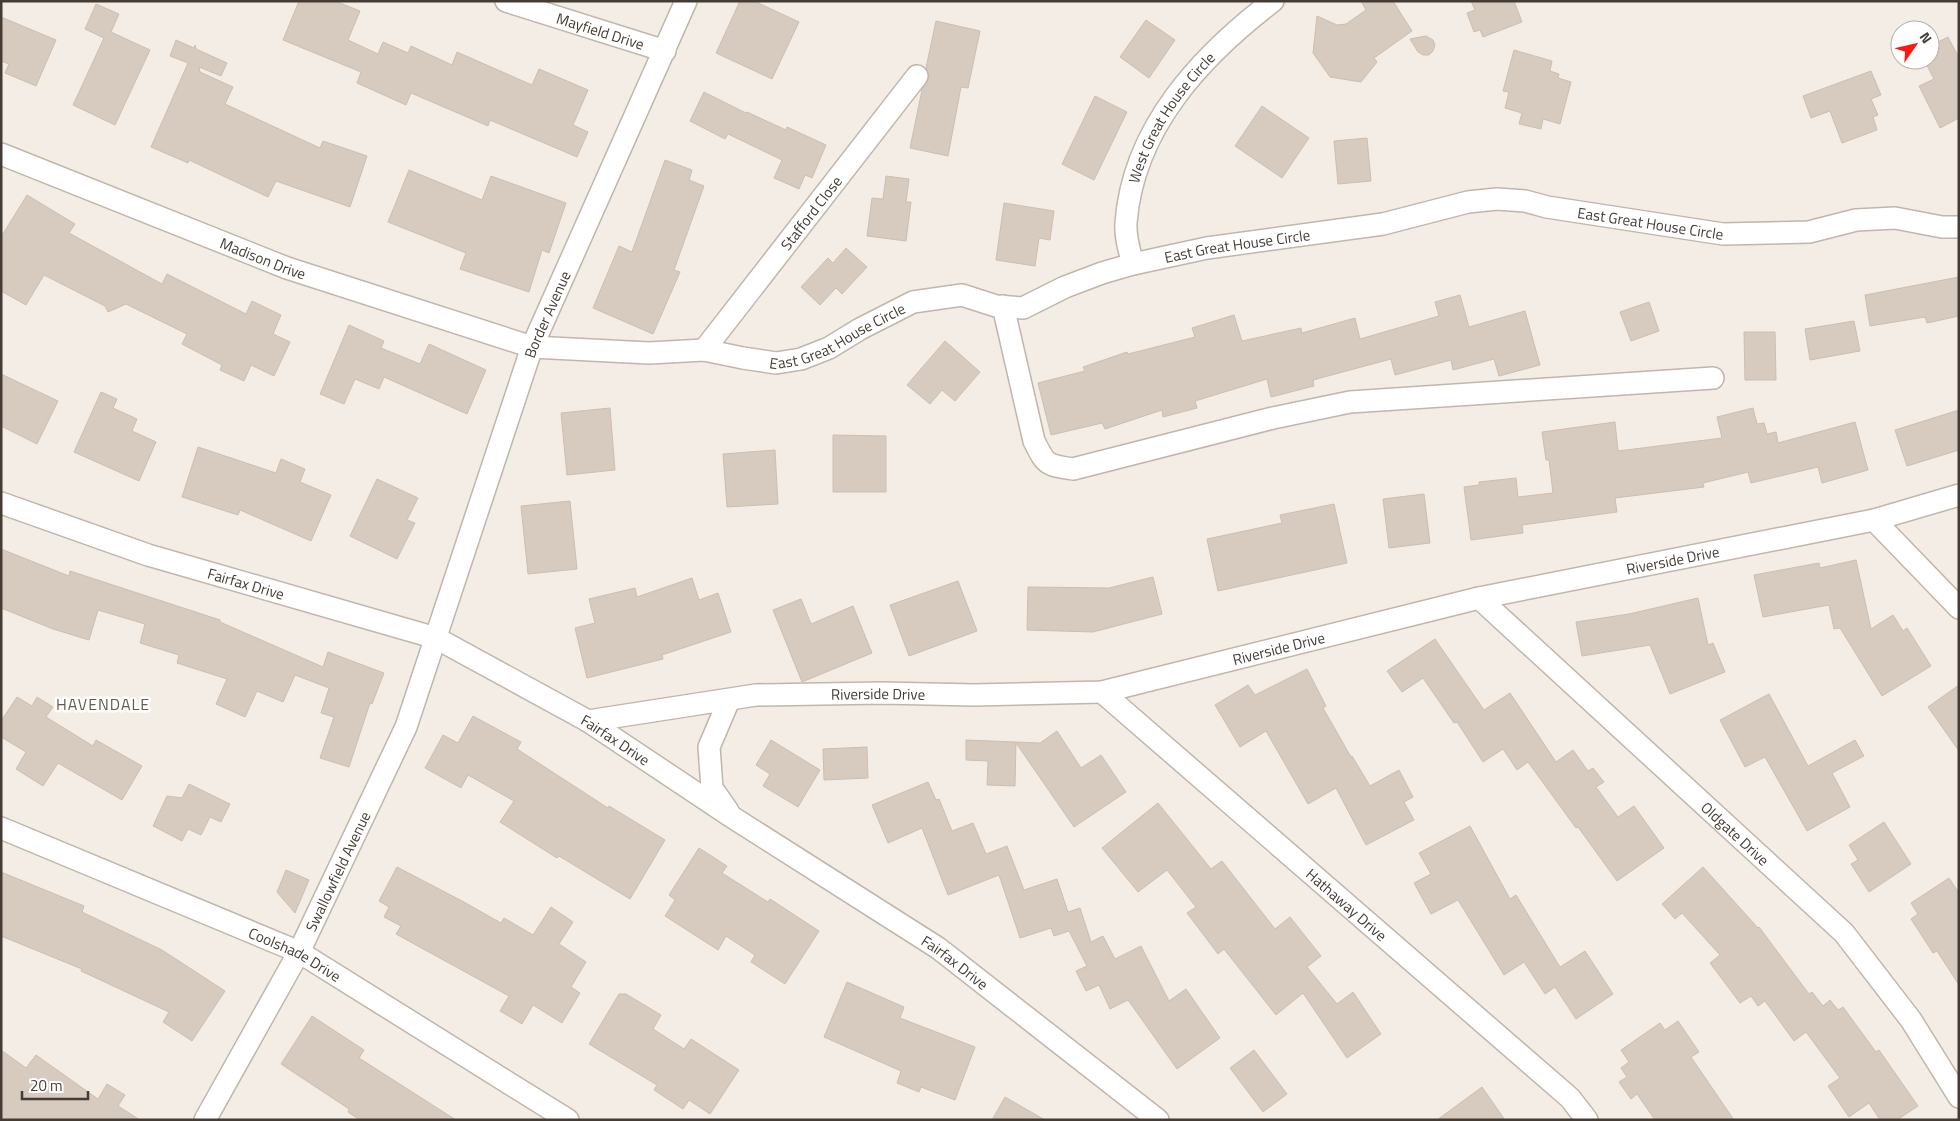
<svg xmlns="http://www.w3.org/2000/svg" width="1960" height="1121" viewBox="0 0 1960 1121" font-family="'Titillium Web',sans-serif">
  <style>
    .building { fill: #d7cabe; stroke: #cfbeae }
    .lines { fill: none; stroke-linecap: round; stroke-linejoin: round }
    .street-casing { stroke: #c1b6ab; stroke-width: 24 }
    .street { stroke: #fff; stroke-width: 21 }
    .labels { text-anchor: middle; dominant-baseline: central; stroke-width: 5; stroke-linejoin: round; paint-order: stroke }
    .street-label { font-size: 15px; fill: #453d35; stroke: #fff }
    .neighbourhood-label { font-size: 16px; letter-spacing: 1px; fill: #68594c; stroke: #fff }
  </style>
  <rect width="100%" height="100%" fill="#f3ede5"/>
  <path class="building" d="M299,1H335L360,11L348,40L378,54L383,42L408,53L411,46L452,65L457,52L532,85L539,69L588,90L573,125L588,132L577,157L490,120L488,126L411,93L406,105L357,83L361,72L283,40Z
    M740,1H754L799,22L772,79L716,53Z
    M1361,1H1393L1412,31L1374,58L1377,62L1361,82L1330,77L1313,53L1317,16L1337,25L1346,24L1366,10Z
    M1471,1H1514L1522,22L1483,37L1480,30L1474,32L1467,13L1475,10Z
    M96,4L119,14L111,32L150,50L115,125L73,105L104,38L85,29Z
    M1,17L56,40L36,86L5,73L9,64L1,61Z
    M1146,20L1175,40L1149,78L1120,57Z
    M936,21L980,31L968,88L961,87L948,156L910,148L922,90L929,78L926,68Z
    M1426,36L1433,40L1435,45L1433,51L1429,55H1423L1418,52L1410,39Z
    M1948,37L1959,58V118L1940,128L1919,86L1934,79L1924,60H1930V46Z
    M176,40L194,48L195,45L196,49L227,63L221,76L199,67L200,72L233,87L225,104L320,148L323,141L367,156L350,207L276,181L268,197L189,160L188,163L151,147L188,63L170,56Z
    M1514,50L1552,61L1550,71L1559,74L1558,78L1571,82L1560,124L1543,119L1541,129L1519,124L1522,113L1505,108L1509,92L1503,91Z
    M1871,71L1881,95L1871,99L1878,115L1873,117L1877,130L1842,143L1830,111L1811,118L1803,96Z
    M704,92L746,113L747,112L786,130L787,127L826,145L812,178L805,175L799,189L774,178L782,160L728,134L725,139L690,121Z
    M1095,96L1127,112L1094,180L1062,164Z
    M1262,106L1309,138L1282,178L1235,146Z
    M1367,138L1371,181L1338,184L1334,141Z
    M665,160L692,170L689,180L704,186L674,270L680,272L653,334L593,308L619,246L632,252Z
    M409,170L482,200L491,176L566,203L549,253L542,250L529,292L460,269L466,253L388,222Z
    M886,176L909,179L906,202H911L906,241L867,236L872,198L883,199Z
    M27,195L75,224L69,233L162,284L167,274L246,314L252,301L281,315L273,334L290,342L274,376L251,365L244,381L220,370L222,365L182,344L187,334L126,304L108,312L105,306L44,275L26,305L1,291V237Z
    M1004,203L1054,211L1050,240L1039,238L1035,266L996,260Z
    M846,248L867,267L842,294L836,288L820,305L801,287L828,258L833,263Z
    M1959,277V316L1927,323L1925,317L1870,326L1865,295Z
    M1460,295L1469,327L1525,311L1540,365L1499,376L1494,359L1453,370L1451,360L1395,375L1391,359L1313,380L1314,386L1271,397L1267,379L1195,401L1197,408L1163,417L1162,410L1105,429L1102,423L1051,435L1038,383L1085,371L1083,367L1127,352L1128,354L1195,337L1192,328L1234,315L1242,341L1301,328L1302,333L1355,318L1360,339L1439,316L1435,302Z
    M1649,302L1659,331L1631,341L1620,312Z
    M1854,321L1860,351L1810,360L1805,329Z
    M349,325L384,341L381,348L420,364L429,344L486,370L467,414L384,377L379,389L355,379L344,404L320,394Z
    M1744,332H1775L1776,380H1745Z
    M945,341L980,372L955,401L942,390L930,404L907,385Z
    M1,374L58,401L37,444L1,426Z
    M101,392L117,399L113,408L137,419L132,431L156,442L139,481L74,452Z
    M610,408L615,470L567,475L561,413Z
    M1753,408L1757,424L1764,423L1767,434L1776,432L1778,443L1855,422L1868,470L1822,483L1818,467L1751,483L1748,472L1703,483L1704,487L1615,498L1617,512L1522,525L1523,533L1471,540L1464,487L1479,485V482L1516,478L1518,497L1553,493L1549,460H1546L1542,432L1615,422L1618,451L1722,438L1717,417Z
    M1959,410V450L1907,466L1895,430Z
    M833,435L886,436V492H833Z
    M198,447L276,473L281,459L305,469L300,482L331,495L311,541L240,510L238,515L182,497Z
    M775,450L778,504L727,507L723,454Z
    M377,479L418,498L407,520L415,523L397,559L350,536Z
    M1424,494L1430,543L1389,548L1383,499Z
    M570,501L577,569L528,574L521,506Z
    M1334,504L1347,563L1218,591L1207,539L1282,523L1280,515Z
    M1,549L69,576L70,571L220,620V622L323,667L328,652L384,673L372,704L370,703L349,767L320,758L334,717L321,713L329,688L295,675L283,702L257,691L245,717L216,704L227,679L177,663L179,655L140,643L145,624L98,610L89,640L53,629L1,608Z
    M1856,560L1871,629L1893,615L1903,631L1907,628L1931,666L1882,696L1840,628L1834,629L1829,605L1763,617L1754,575L1819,563L1820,568Z
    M1153,577L1162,614L1093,632L1027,630L1028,587L1109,588Z
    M692,578L699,600L718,593L731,632L662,655L663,659L587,678L575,628L595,623L589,599L635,588L637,597Z
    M958,581L977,631L909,656L890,605Z
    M1698,598L1708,645L1713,643L1725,672L1670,694L1650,645L1582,656L1576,622L1629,614Z
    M801,599L811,624L853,606L872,653L802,682L773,610Z
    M1435,639L1484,710L1510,693L1556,762L1573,750L1588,771L1593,768L1604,782L1596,787L1618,817L1634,806L1664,848L1617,881L1578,827L1576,828L1528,762L1517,770L1503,749L1483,762L1457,722L1454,723L1423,678L1402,692L1387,671Z
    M1307,669L1326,706L1323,708L1351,757L1352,756L1370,786L1399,770L1413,797L1404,802L1414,820L1366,845L1336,788L1308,804L1266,731L1240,747L1215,705L1248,685L1255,695Z
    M1959,685V751L1928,707Z
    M1769,694L1808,766L1855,740L1864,756L1832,773L1850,807L1807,831L1765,757L1745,767L1720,720Z
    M17,697L32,706L37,697L53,707L46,717L93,746L96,740L142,766L122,800L58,763L43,786L16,769L26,752L1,737V721Z
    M473,716L521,742L517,749L608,808L609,806L665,840L630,899L559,856L557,858L500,822L514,801L468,775L461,788L425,768L443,735L458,743Z
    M1057,731L1081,768L1101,755L1126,792L1074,827L1016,743L1015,786L987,785L988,761L966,760V740L1040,743Z
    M771,740L820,770L798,807L763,786L770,774L756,765Z
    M867,747L868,778L824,780L823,749Z
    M928,782L936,800L939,799L952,831L973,823L986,854L1007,846L1024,890L1057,879L1068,912L1080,908L1091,942L1103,936L1115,959L1141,946L1169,1001L1186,989L1220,1038L1177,1069L1128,1000L1110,1009L1099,985L1086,991L1076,971L1087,966L1069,931L1054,936L1051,928L1020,938L999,875L948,895L922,828L888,843L872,805Z
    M189,784L230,804L221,822L210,817L201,835L188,829L182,841L153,826L167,796L182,798Z
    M1158,803L1211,869L1222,861L1275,929L1290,917L1321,956L1307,967L1337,1004L1353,992L1381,1034L1347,1058L1303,993L1276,1015L1224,949L1218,954L1187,913L1196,907L1167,870L1138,892L1102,848Z
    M1884,822L1911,864L1869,892L1851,864L1858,860L1849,845Z
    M1470,826L1510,899L1516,895L1560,967L1585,951L1613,994L1576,1019L1555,987L1545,994L1524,962L1504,975L1458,900L1431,914L1414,883L1431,874L1419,853Z
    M699,848L727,866L722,873L768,902L770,899L819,931L785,984L751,962L755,955L726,936L718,950L665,916L675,900L669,895Z
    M397,867L462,901L501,923L504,918L533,935L551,907L573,922L559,944L586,962L571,987L580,993L562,1023L533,1005L522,1024L500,1011L509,996L396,934L401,926L384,917L389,907L379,901Z
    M1703,867L1758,928L1759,927L1809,994L1812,992L1823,1006L1830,1000L1838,1010L1843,1007L1876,1052L1879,1050L1918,1106L1897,1120H1880L1869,1103L1849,1117L1828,1086L1840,1078L1806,1032L1794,1041L1765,1001L1758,1006L1751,996L1740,1003L1710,963L1720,955L1682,913L1675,919L1662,904Z
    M286,870L309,880L295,913L277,892Z
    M1,872L84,906L82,912L162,950L225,991L192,1041L163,1022L169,1012L81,971L82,969L1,936Z
    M1949,878L1959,893V985L1937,951L1933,953L1911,919L1918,914L1911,903Z
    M847,982L904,1007L900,1018L975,1047L955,1100L921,1087L919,1092L897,1083L901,1071L824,1037Z
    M619,994H626L661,1015L653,1029L684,1049L691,1039L739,1070L710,1114L689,1100L683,1109L654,1090L657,1085L589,1044Z
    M312,1016L364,1050L359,1058L456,1120H360L348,1112L349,1109L281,1064Z
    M1678,1021L1699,1052L1691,1057L1734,1120H1655L1637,1094L1631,1099L1619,1082L1627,1077L1621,1068L1629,1062L1621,1050L1660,1023L1665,1030Z
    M1,1050L26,1068L36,1055L98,1099L107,1084L125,1095L118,1106L140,1120H1Z
    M1254,1050L1287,1094L1263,1112L1230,1068Z
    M1482,1087L1505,1120H1437Z
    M1005,1097L1045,1120H992Z"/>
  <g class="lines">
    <defs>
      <g id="street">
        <path id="s1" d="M506,1L665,51"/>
        <path id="s2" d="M1,154L287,268L532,347L649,353L704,350L743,358L776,363L801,359L829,348L860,329L913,302L962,295L996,306L1023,308L1065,287L1102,273L1133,264L1207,248L1383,224L1468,202L1497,199L1525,201L1547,207L1723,234L1809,232L1856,220L1895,218L1942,227H1959"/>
        <path id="s3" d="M1133,264C1129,250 1125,236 1126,223C1133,128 1201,56 1273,1"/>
        <path d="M1003,306L1034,441C1046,465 1046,465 1073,469L1273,418L1350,402L1713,378"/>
        <path id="s4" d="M704,350L917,76"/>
        <path id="s5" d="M1,503L148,555L436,638L588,721L732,817L938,948L1158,1120"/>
        <path d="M1874,520L1959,608"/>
        <path id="s6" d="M1479,598L1844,933L1911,1020L1959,1097"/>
        <path id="s7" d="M1102,692L1570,1098L1587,1120"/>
        <path id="s8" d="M588,721L756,695L882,693L974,695L1102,692L1479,598L1874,520L1959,495"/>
        <path d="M728,811L712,788L709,747L729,700"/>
        <path id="s9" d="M1,828L299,952L568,1120"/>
        <path id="s10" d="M205,1120L299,952L406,727L532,347L686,1"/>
      </g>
    </defs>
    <use href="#street" class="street-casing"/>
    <use href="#street" class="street"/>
  </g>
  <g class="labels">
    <g class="street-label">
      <text stroke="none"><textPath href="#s1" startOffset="99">Mayfield Drive</textPath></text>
      <text stroke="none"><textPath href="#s3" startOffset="159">West Great House Circle</textPath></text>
      <text stroke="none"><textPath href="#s4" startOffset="174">Stafford Close</textPath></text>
      <text stroke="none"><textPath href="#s2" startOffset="1719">East Great House Circle</textPath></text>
      <text stroke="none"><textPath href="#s2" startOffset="1299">East Great House Circle</textPath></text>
      <text stroke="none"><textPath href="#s2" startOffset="282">Madison Drive</textPath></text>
      <text stroke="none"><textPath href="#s10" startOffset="878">Border Avenue</textPath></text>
      <text stroke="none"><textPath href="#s2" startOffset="878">East Great House Circle</textPath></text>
      <text stroke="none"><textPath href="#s8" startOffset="1102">Riverside Drive</textPath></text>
      <text stroke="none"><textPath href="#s5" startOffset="258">Fairfax Drive</textPath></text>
      <text stroke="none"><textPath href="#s8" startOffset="698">Riverside Drive</textPath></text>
      <text stroke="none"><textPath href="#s8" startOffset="292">Riverside Drive</textPath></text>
      <text stroke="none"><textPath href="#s5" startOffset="662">Fairfax Drive</textPath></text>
      <text stroke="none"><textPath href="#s6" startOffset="348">Oldgate Drive</textPath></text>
      <text stroke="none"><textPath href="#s10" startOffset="282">Swallowfield Avenue</textPath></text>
      <text stroke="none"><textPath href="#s7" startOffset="324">Hathaway Drive</textPath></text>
      <text stroke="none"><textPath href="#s9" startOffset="320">Coolshade Drive</textPath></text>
      <text stroke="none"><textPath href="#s5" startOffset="1068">Fairfax Drive</textPath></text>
    </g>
    <g class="neighbourhood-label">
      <text x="103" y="704">HAVENDALE</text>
    </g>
  </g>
  <rect width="1960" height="1121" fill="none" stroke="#453d35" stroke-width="5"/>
  <g transform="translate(1915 45) rotate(56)"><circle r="24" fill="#ffffff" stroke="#b5b1ae"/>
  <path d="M0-4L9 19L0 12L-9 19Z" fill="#fb1914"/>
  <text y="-8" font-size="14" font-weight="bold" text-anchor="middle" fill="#453d35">N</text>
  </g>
  <path d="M22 1091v8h66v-8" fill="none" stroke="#453d35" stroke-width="2.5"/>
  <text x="30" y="1091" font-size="15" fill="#453d35" stroke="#ffffff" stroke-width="4" paint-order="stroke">20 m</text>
</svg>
